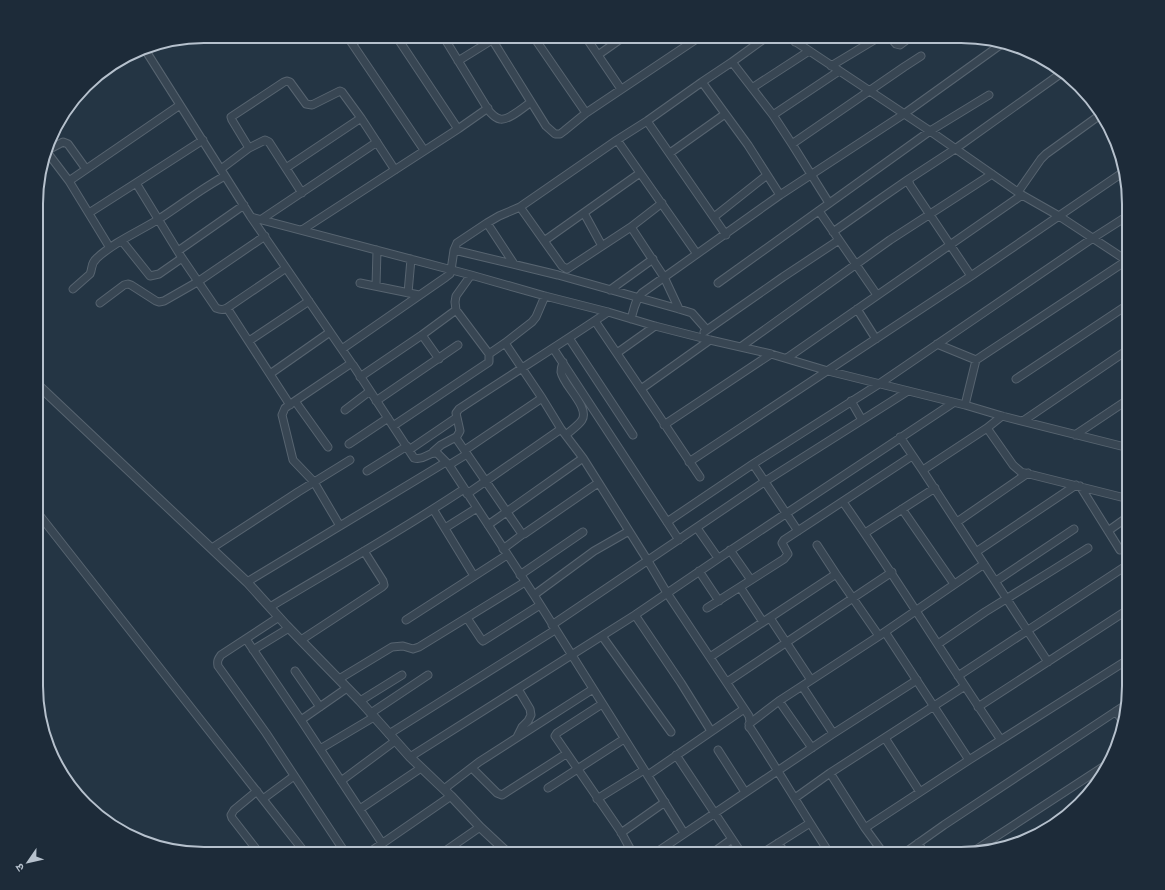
<svg xmlns="http://www.w3.org/2000/svg" width="1165" height="890" viewBox="0 0 1165 890" font-family="'Sofia Sans Condensed','Noto Sans Devanagari',sans-serif">
  <style>
    .lines { fill: none; stroke-linecap: round; stroke-linejoin: round }
    .minor-casing { stroke: #576470; stroke-width: 9 }
    .tertiary-casing { stroke: #576470; stroke-width: 10 }
    .minor { stroke: #384653; stroke-width: 7 }
    .tertiary { stroke: #384653; stroke-width: 8 }
    .rim { fill: none; stroke: #b6c1cd; stroke-width: 2 }
  </style>
  <rect width="100%" height="100%" fill="#243544"/>
  <g class="lines">
    <defs>
      <path id="minor" d="M347,36L424,150
        M396,36L458,129
        M443,36L489,111C492,114 495,118 500,119C508,121 524,107 531,102
        M490,36L546,126L555,134H560L564,131L586,113L701,36
        M533,36L586,113
        M585,36L621,89
        M787,36L930,131L1022,195L1059,216L1129,262
        M889,36L896,44L900,45L912,36
        M795,42L804,36
        M352,43L364,36
        M144,48L251,217L352,364
        M598,55L625,36
        M458,61L492,40
        M732,62L773,115L792,144L829,203
        M831,66L881,36
        M702,82L748,145L780,195
        M752,88L809,51
        M773,115L839,71
        M647,121L726,235
        M203,140L136,183L182,258L216,308C221,310 223,310 227,308L286,268
        M617,140L697,254
        M792,144L904,67L921,56
        M249,148L232,120L231,117L284,82L287,81L290,82L306,104L312,105L340,91L342,92L361,118L395,170
        M48,150L63,142L68,144L86,169
        M47,152L69,181L110,248
        M670,153L725,114
        M286,168L361,118
        M221,169L249,148L265,140L269,142L302,193
        M69,181L180,105
        M1018,192L1041,159L1046,154L1100,115
        M520,207L562,266L567,269L631,227L662,203
        M819,211L877,295
        M89,213L136,183
        M584,213L602,246
        M251,217L471,275L545,296L608,312L655,326L710,340L771,354L828,371L965,405L1002,416L1129,448
        M714,217L767,175
        M262,219L377,142
        M487,223L514,264
        M631,227L664,277L679,309
        M302,230L458,129L488,108
        M833,232L880,199L909,179
        M122,241L150,276L159,274L182,258
        M544,241L640,173
        M454,250L558,275L679,309L692,313L707,330
        M178,251L244,205
        M971,276L910,185L909,182V179L955,149L1063,72
        M360,283L419,295
        M718,283L930,131L989,95
        M376,286L377,250
        M73,289L90,274C93,268 90,264 97,258C114,242 138,232 159,219C181,205 202,188 225,176
        M610,290L653,259
        M408,293L411,259
        M100,303L124,285L128,284L131,285L156,301L159,302L164,301L199,281L265,236
        M227,308L290,405
        M857,309L876,339
        M456,310L489,354
        M631,319C634,309 635,300 642,293L780,195L904,114L1003,43
        M595,321L641,389L700,477
        M704,332L783,277L839,240
        M422,335L456,310L455,302L456,296L471,275
        M569,338L633,435
        M249,341L309,301
        M505,343L542,398L561,429L583,458L648,561L667,593L749,716L750,721L749,727L751,729C778,770 803,813 830,854
        M937,344L976,360L1129,259
        M742,346L890,240L992,174
        M553,348L679,540
        M342,349L446,277L450,274L451,270L454,250L457,243L487,223L499,216L520,207L617,140L647,121L702,82L732,62L768,36
        M617,353L655,326
        M787,358L1022,195
        M563,362C562,365 561,369 561,372C563,385 590,407 582,420C578,426 571,430 566,435
        M270,374L330,332
        M360,377L422,335L439,359
        M1016,379L1129,304
        M641,389L710,340
        M295,401L328,447
        M376,401L458,345
        M851,401L862,420
        M965,405L976,360
        M345,410L370,391
        M1002,416L987,428L926,468L923,471L1048,662
        M1023,421L1129,349
        M664,425L771,354
        M393,426L489,362V354L505,343L532,322L536,317L545,296
        M987,428L1013,465L1021,472L1129,499
        M1075,435L1129,399
        M900,437L923,471
        M349,444L388,418
        M409,450L456,418
        M465,450L542,398
        M433,452L441,445L456,437
        M689,462L971,276L1122,173
        M753,464L798,531
        M449,465L467,454
        M367,471L407,446
        M598,483L524,534H522L456,438L460,431L456,413L459,409C509,376 559,345 608,312
        M1080,486L1120,550
        M467,494L561,429
        M843,502C898,580 947,661 1001,740
        M433,509L474,576
        M902,509L954,584
        M37,512L306,854
        M667,522L753,464L879,384L1093,238L1129,215
        M957,522L1028,473
        M488,525L583,458
        M340,526L314,482L293,460L282,415L285,408L295,401L350,364L353,365L414,458C425,461 427,452 437,453L449,465L534,595L684,833
        M445,528L477,508
        M697,528L718,558
        M1108,531L1129,516
        M865,533L935,488
        M817,545L836,574L879,636
        M212,548L298,492L350,460
        M503,549L523,534
        M730,550L751,580
        M976,552L1076,485
        M699,571L719,601
        M520,575L583,532
        M996,581L1074,529
        M247,582L446,462
        M740,587L763,622
        M534,595L594,551L629,531
        M270,607C335,568 401,531 464,489
        M707,608L784,559L788,554L782,543L784,540L912,456
        M635,615L681,683L711,731
        M279,617L221,655C218,659 217,661 218,666L266,733L346,854
        M467,618L481,639L483,641L540,605
        M770,618L811,680
        M406,620L507,555
        M552,625L764,482L908,391
        M885,632L969,760
        M602,636L671,732
        M246,639L301,720L382,843
        M301,640L382,587L384,585L383,581L364,551
        M938,644L985,612L1053,570L1088,548
        M253,650L289,628
        M710,657L836,574
        M295,671L320,707
        M958,676L1129,564
        M339,679L392,647L403,646L413,649L419,647L525,582
        M727,682L892,572
        M802,686L833,733
        M360,701L402,675
        M779,701L812,748
        M602,704L557,733L555,736L621,832L633,854
        M978,707L1129,609
        M1116,711L1123,722
        M371,713L428,675
        M301,720L347,688
        M749,724L779,701L879,636L984,564
        M389,734L555,630
        M517,737L522,727L528,721L531,715L530,709L518,689
        M885,738L920,792
        M320,749L374,717
        M718,750L745,792
        M676,755L742,854
        M410,757L635,615L722,556L953,403
        M472,768L497,793L502,795L566,754
        M830,773L865,828L884,854
        M648,775L744,709
        M341,781L395,741
        M548,788L624,739
        M444,789L479,762L593,689
        M257,791L234,810L231,815L232,818L260,854
        M795,798L830,773L965,686
        M263,799L294,776
        M597,799L644,770
        M360,809L421,768
        M865,828L969,760L1129,659
        M621,833L665,802
        M778,843L786,854
        M918,843L925,854
        M974,851L1109,763
        M367,854L451,796
        M441,854L480,827
        M654,854L831,735L917,680
        M711,854L732,839
        M761,854L810,823
        M903,854L944,825L1127,704"/>
      <path id="tertiary" d="M37,384L247,582L286,625L360,701L410,757L451,796L480,827L509,854"/>
    </defs>
    <use href="#minor" class="minor-casing"/>
    <use href="#tertiary" class="tertiary-casing"/>
    <use href="#minor" class="minor"/>
    <use href="#tertiary" class="tertiary"/>
  </g>
  <path d="M0 0H1165V890H0ZM204 43H961A161 161 0 0 1 1122 204V686A161 161 0 0 1 961 847H204A161 161 0 0 1 43 686V204A161 161 0 0 1 204 43Z" fill="#1d2b39" fill-rule="evenodd"/>
  <path class="rim" d="M204 43H961A161 161 0 0 1 1122 204V686A161 161 0 0 1 961 847H204A161 161 0 0 1 43 686V204A161 161 0 0 1 204 43Z"/>
  <g transform="translate(28 862) rotate(236)" stroke="#1d2b39" stroke-width="3" paint-order="stroke">
  <path d="M0-3L7 15L0 10L-7 15Z" fill="#b6c1cd"/>
  <text y="-6" font-size="11" font-weight="bold" text-anchor="middle" fill="#b6c1cd">उ</text>
  </g>
</svg>
